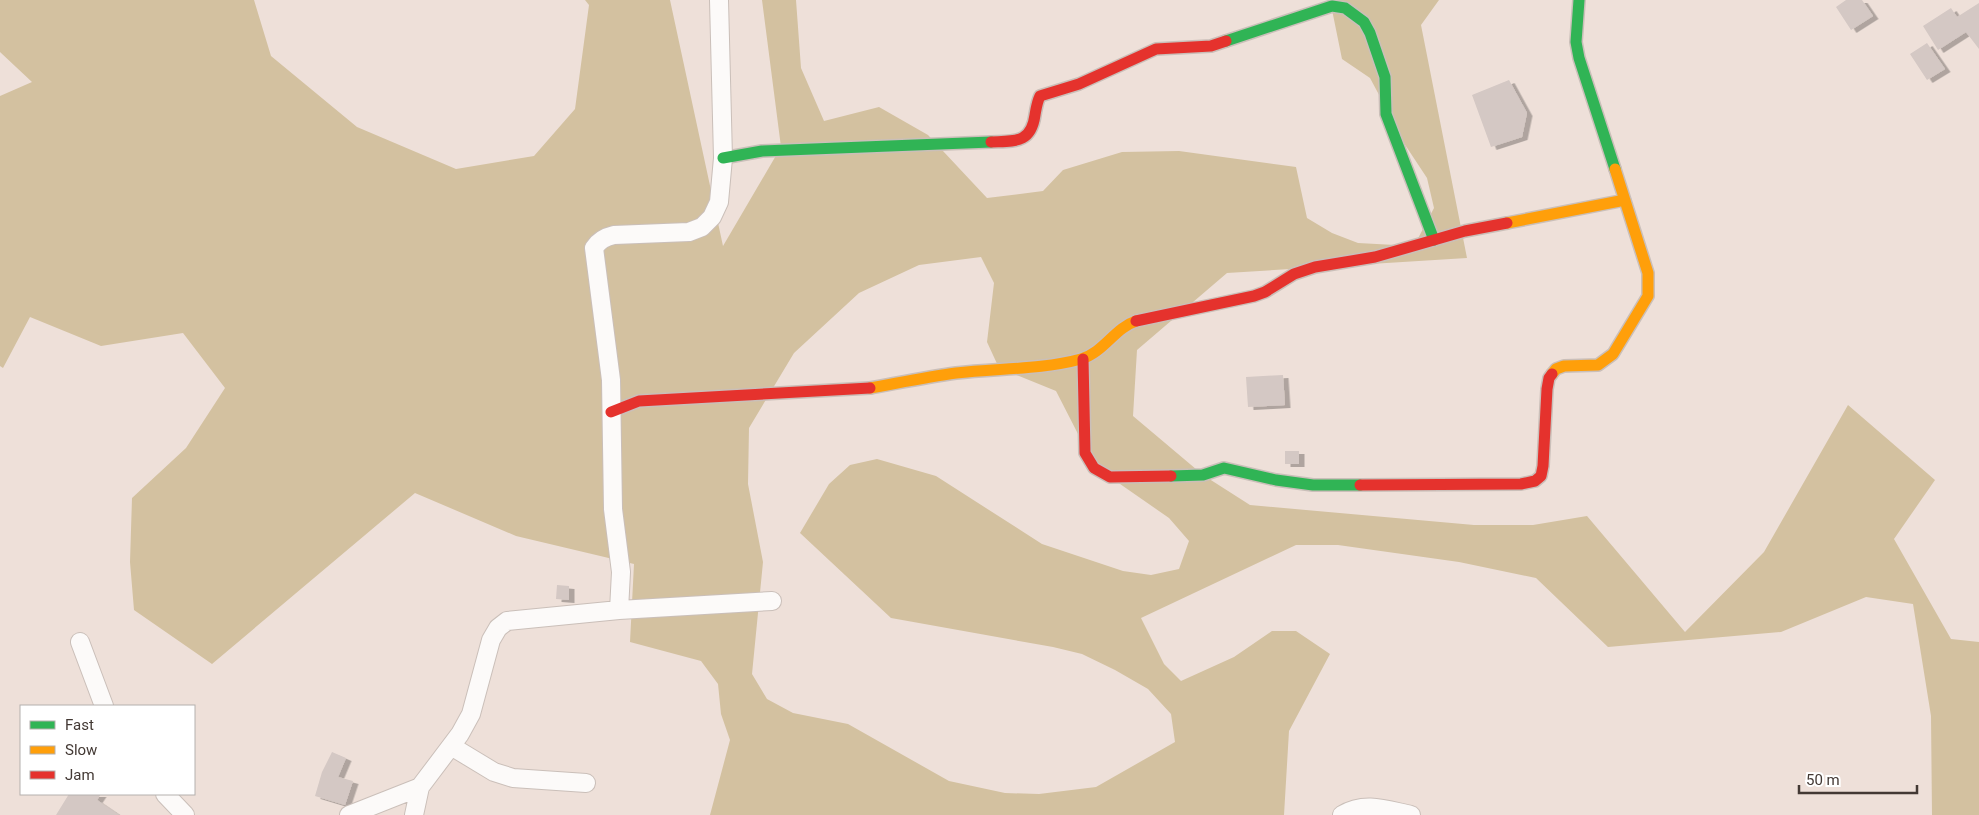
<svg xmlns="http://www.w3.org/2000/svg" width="1979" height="815" viewBox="0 0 1979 815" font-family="Roboto,sans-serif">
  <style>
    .forest { fill: #d3c1a0; fill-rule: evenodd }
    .building { fill: #d4c8c4; filter: url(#shadow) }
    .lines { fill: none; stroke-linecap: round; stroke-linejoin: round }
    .street-casing { stroke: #cabfb9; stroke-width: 20 }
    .fast-casing { stroke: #cabfb9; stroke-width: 14 }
    .slow-casing { stroke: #cabfb9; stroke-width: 14 }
    .jam-casing { stroke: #cabfb9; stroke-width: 14 }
    .street { stroke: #fcfaf9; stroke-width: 18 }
    .fast { stroke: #30b455; stroke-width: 11 }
    .slow { stroke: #ff9f0a; stroke-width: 11 }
    .jam { stroke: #e5322d; stroke-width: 11 }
  </style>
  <defs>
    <filter id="shadow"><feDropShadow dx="5.5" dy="3" stdDeviation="0" flood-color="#0004"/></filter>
  </defs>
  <rect width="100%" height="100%" fill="#eee0d9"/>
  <path class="forest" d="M0,0H254L271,56L357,127L456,169L534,156L575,109L589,5L585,0H670L723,246L781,147L762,0H796L801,68L824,121L879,107L928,135L987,198L1043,191L1063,170L1122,152L1179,151L1296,167L1307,218L1332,233L1358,243L1414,246L1434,208L1427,178L1390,122L1385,106L1370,78L1342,59L1330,0H1439L1421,25L1467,258L1227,273L1137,350L1133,416L1203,475L1250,505L1474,525H1533L1587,516L1685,632L1764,552L1848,405L1935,480L1894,539L1951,639L1979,642V815H1932L1931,716L1913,604L1866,597L1781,632L1608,647L1536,578L1459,562L1338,545H1296L1141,618L1164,664L1181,681L1234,657L1272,631H1296L1330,654L1289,731L1284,815H710L730,740L721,714L718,684L701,661L630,642L634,564L516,536L415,493L212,664L134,610L130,562L132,498L186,448L225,388L183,333L101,346L30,317L3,368L0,366V96L32,82L0,52ZM981,257L994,283L987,342L999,368L1056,391L1097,471L1110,477L1169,518L1189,541L1179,569L1151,575L1123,571L1042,544L936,476L877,459L850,465L829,484L800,533L891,618L1053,647L1082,654L1115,670L1148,689L1171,714L1175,742L1096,787L1039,794L1005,793L949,781L848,724L793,713L767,699L752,674L763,562L748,484L749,428L794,353L859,293L919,265Z"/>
  <path class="building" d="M1846,0H1862L1873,16L1851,30L1836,7Z
    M1979,3V49L1966,32L1938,50L1923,26L1951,8L1957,17Z
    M1927,43L1945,69L1927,80L1910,54Z
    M1509,80L1527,113L1522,137L1491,147L1472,95Z
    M1283,375L1285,405L1248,407L1246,377Z
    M1285,451H1299V464H1285Z
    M557,585L569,586V600L556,599Z
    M332,752L346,758L338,777L353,781L345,805L315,796L322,772Z
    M69,794H101L97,800L119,815H56Z"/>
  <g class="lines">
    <defs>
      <path id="street" d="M619,610L621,572L613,509L611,380L594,248C599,240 605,237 614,235L689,232L702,227L712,217L719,202L723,158L719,0
        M80,642L104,706
        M451,746L494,772L513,778L586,783
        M165,794L185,815
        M349,815L420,787L460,734L471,714L491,640L498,628L507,621L619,610L772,601
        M414,815L420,787
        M1342,815C1365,801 1387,810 1411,815"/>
      <path id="fast" d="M1579,0L1576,42L1579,58L1615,169
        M1226,41L1332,6L1345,8L1364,22L1370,33L1385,77L1386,114L1434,240
        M723,158L762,151L991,142
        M1171,476L1203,475L1224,468L1276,480L1313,485H1360"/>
      <path id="slow" d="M1507,223L1625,200
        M1552,374L1556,369L1564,366L1598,365L1613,354L1648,296V273L1615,169
        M870,388C898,383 927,377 956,373C997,368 1041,370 1081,359C1103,353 1115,328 1136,321"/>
      <path id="jam" d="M991,142C1014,141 1031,144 1035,115C1036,109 1037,102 1040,96L1079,84L1156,49L1211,46L1226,41
        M1136,321L1254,296L1265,292L1294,274L1315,267L1375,257L1465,231L1507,223
        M1083,359L1085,453L1094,468L1110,477L1171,476
        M611,412L639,401L870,388
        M1360,485L1521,484L1535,481L1541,476L1543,466L1547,389L1549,378L1552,374"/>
    </defs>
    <use href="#street" class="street-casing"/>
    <use href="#fast" class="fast-casing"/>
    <use href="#slow" class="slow-casing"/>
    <use href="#jam" class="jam-casing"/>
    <use href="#street" class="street"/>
    <use href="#fast" class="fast"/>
    <use href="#slow" class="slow"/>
    <use href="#jam" class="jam"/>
  </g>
  <rect x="20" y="705" width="175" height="90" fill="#ffffff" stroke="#b4b0ae"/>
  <rect x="30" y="721" width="25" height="8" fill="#30b455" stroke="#b4b0ae"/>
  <text x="65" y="730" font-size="15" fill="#433934">Fast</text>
  <rect x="30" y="746" width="25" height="8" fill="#ff9f0a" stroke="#b4b0ae"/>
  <text x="65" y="755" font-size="15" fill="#433934">Slow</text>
  <rect x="30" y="771" width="25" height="8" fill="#e5322d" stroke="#b4b0ae"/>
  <text x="65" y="780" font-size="15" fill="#433934">Jam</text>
  <path d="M1799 785v8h118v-8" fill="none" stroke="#433934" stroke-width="2.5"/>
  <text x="1806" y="785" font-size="15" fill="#433934" stroke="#ffffff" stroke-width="4" paint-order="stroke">50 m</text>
</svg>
